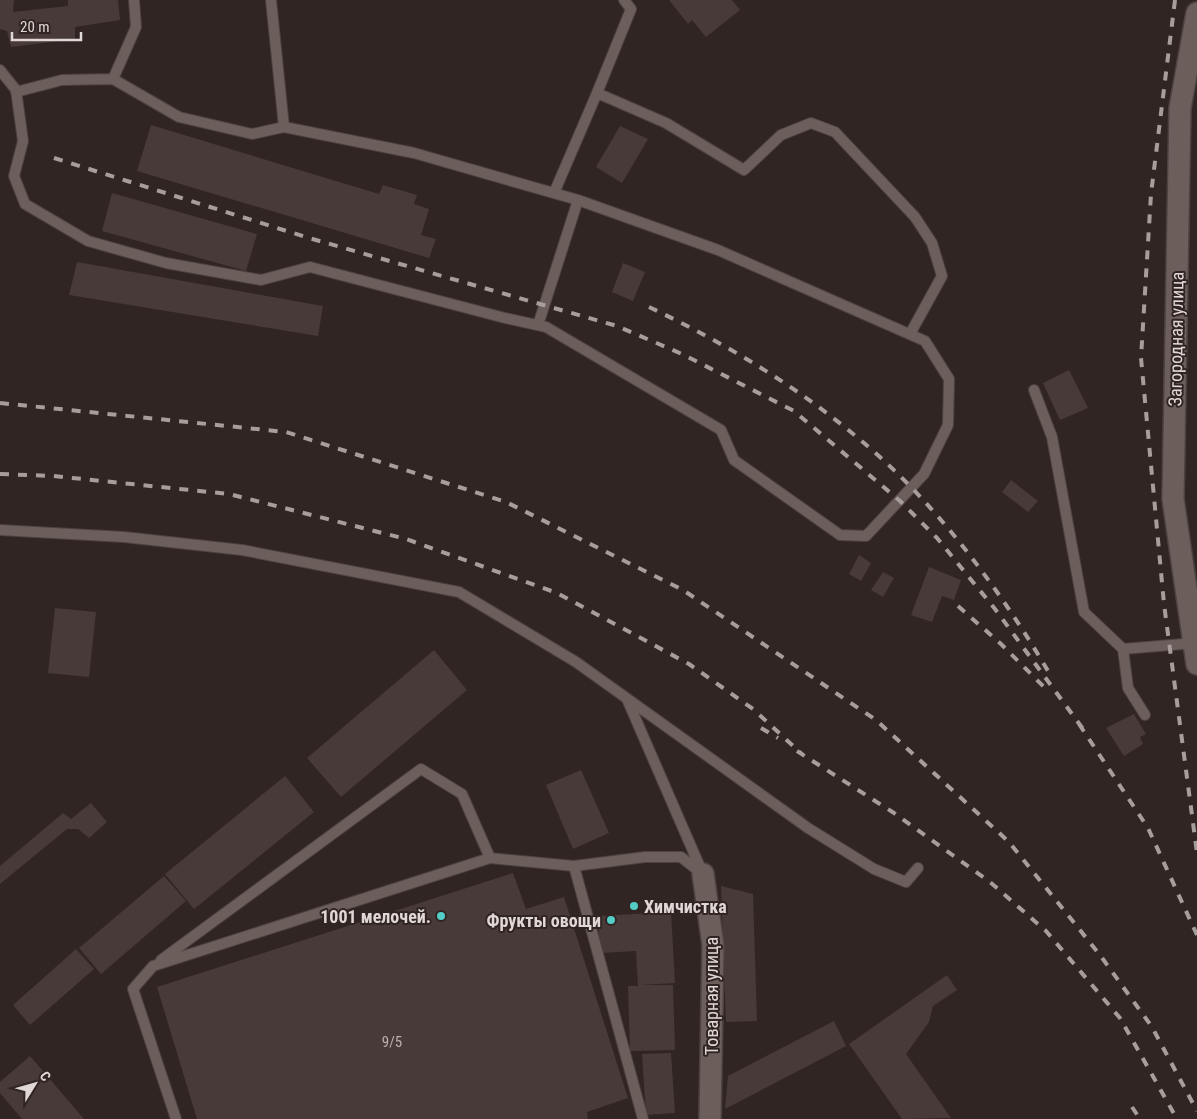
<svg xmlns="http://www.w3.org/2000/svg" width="1197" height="1119" viewBox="0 0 1197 1119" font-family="'Roboto Condensed',sans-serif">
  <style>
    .building { fill: #473a38 }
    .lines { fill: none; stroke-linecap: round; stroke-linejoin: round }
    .lane-casing { stroke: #4c4341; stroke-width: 12 }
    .street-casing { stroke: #4c4341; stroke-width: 24 }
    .lane { stroke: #6c5e5b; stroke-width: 10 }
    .street { stroke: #6c5e5b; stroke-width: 21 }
    .rail { stroke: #a79e9c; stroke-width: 4; stroke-dasharray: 9 9; stroke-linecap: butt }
    .poi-dot { fill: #54cdc7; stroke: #312523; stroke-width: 2 }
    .labels { text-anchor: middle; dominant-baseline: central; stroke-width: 4; stroke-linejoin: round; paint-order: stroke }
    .number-label { font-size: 15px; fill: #bab0ae }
    .street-label { font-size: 18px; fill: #e0d8d6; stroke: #312523 }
    .poi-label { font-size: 18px; font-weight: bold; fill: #e0d8d6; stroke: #312523; text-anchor: end }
  </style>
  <rect width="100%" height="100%" fill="#312523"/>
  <path class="building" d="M0,0H14L13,12L68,6V0H118L120,20L75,27V39L11,47L7,31L0,29Z
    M669,0H732L740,10L706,37L692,20L688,24Z
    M151,125L379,194L383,185L417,195L414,204L429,209L421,235L436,239L429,258L137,171Z
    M620,126L648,139L622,183L596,167Z
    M112,193L257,234L246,271L102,231Z
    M77,262L323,306L318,336L69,295Z
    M623,263L645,272L633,301L612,292Z
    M1069,370L1088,408L1060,420L1043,383Z
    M1011,480L1038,501L1028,512L1002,492Z
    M859,555L871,563L861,581L849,574Z
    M929,567L961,580L954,600L942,596L932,622L911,615Z
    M883,572L894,578L883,597L871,590Z
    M55,608L96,612L89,677L48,673Z
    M434,650L467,690L341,797L307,758Z
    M1134,714L1146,734L1140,737L1143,744L1124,756L1106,728Z
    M581,770L609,833L573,849L546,785Z
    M285,776L314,812L194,909L165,874Z
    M91,803L107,822L89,838L78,829H67L0,884V866L63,813L71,819Z
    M513,873L526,909L564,897L628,1098L587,1112L588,1119H197L157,987Z
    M164,876L186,901L101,974L79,948Z
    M721,886L753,894L757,1021L726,1022Z
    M671,912L675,983L640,985H673L675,1050L630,1051L628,986H638L636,951L600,953L598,916Z
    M76,949L94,969L30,1025L13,1005Z
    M947,975L957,990L933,1006L929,1022L906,1054L951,1118L902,1119L849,1044Z
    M834,1021L846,1046L725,1109L728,1076Z
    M671,1053L675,1113L646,1115L642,1054Z
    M30,1056L84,1119H22L0,1093V1082Z"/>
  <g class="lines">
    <defs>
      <path id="lane" d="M271,0L284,127
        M624,0L631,9L597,93L666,123L744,170L781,135L811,123L835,132L915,217L932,243L942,276L910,334
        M0,70L16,90L23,141L14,176L25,204L88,241L166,263L261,280L310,267L505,318L546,327L721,430L734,460L840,535L866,536L924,474L948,425L949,379L925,341L718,250L578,200L414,153L284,127L252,134L179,117L113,79L136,27L134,0
        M16,92L62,80L113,79
        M554,193L597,93
        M538,325L578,200
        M1034,390L1052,437L1084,612L1123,649L1195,643
        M0,530L124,537L242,550L459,592L576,662L808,828L874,869L906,882L918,868
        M1123,649L1128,688L1145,715
        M627,699L703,874
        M574,866L645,857H681L700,872
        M161,960L421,769L462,794L490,858
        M176,1119L133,989L153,966L490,858L574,866L643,1119"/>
      <path id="street" d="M1197,13L1180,108L1173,499L1197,664
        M703,874L713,945L710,1119"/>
    </defs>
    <use href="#lane" class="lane-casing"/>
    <use href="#street" class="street-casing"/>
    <use href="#lane" class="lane"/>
    <use href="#street" class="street"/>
    <path class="rail" d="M1175,0L1151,194L1141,358L1164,604L1197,853
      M54,158L309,238L617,326L682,354L794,411L900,501L937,538L995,609L1083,729
      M649,307C729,345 805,391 872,450C941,510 1002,593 1048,671
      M0,403L286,432L506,502L683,590L876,720L1009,842L1100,955L1152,1027L1197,1111
      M0,474L53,476L229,494L406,539L557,593L689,664L753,709L803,755
      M958,606L1001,644L1046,689
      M1079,724L1148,828L1197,935
      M761,728L778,738
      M797,751L894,813L990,882L1046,931L1120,1018L1177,1119
      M1132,1107L1140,1119"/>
  </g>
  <g class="poi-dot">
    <circle cx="634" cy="906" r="5"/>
    <circle cx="441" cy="916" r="5"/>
    <circle cx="611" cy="920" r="5"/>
  </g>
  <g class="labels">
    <g class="number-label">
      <text x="392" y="1042">9/5</text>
    </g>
    <g class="street-label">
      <text transform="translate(1176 339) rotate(-89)">Загородная улица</text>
      <text transform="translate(711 996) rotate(-90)">Товарная улица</text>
    </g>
    <g class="poi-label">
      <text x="644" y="906" text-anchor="start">Химчистка</text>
      <text x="431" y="916">1001 мелочей.</text>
      <text x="601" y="920">Фрукты овощи</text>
    </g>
  </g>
  <g transform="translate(35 1084) rotate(53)" stroke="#312523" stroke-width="4" paint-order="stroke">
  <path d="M0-4L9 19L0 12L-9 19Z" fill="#e0d8d6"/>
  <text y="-8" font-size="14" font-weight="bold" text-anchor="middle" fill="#e0d8d6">С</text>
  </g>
  <path d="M12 32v8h69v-8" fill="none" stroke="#e0d8d6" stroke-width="2.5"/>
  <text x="20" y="32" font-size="15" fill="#e0d8d6" stroke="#312523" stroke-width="4" paint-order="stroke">20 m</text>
</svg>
